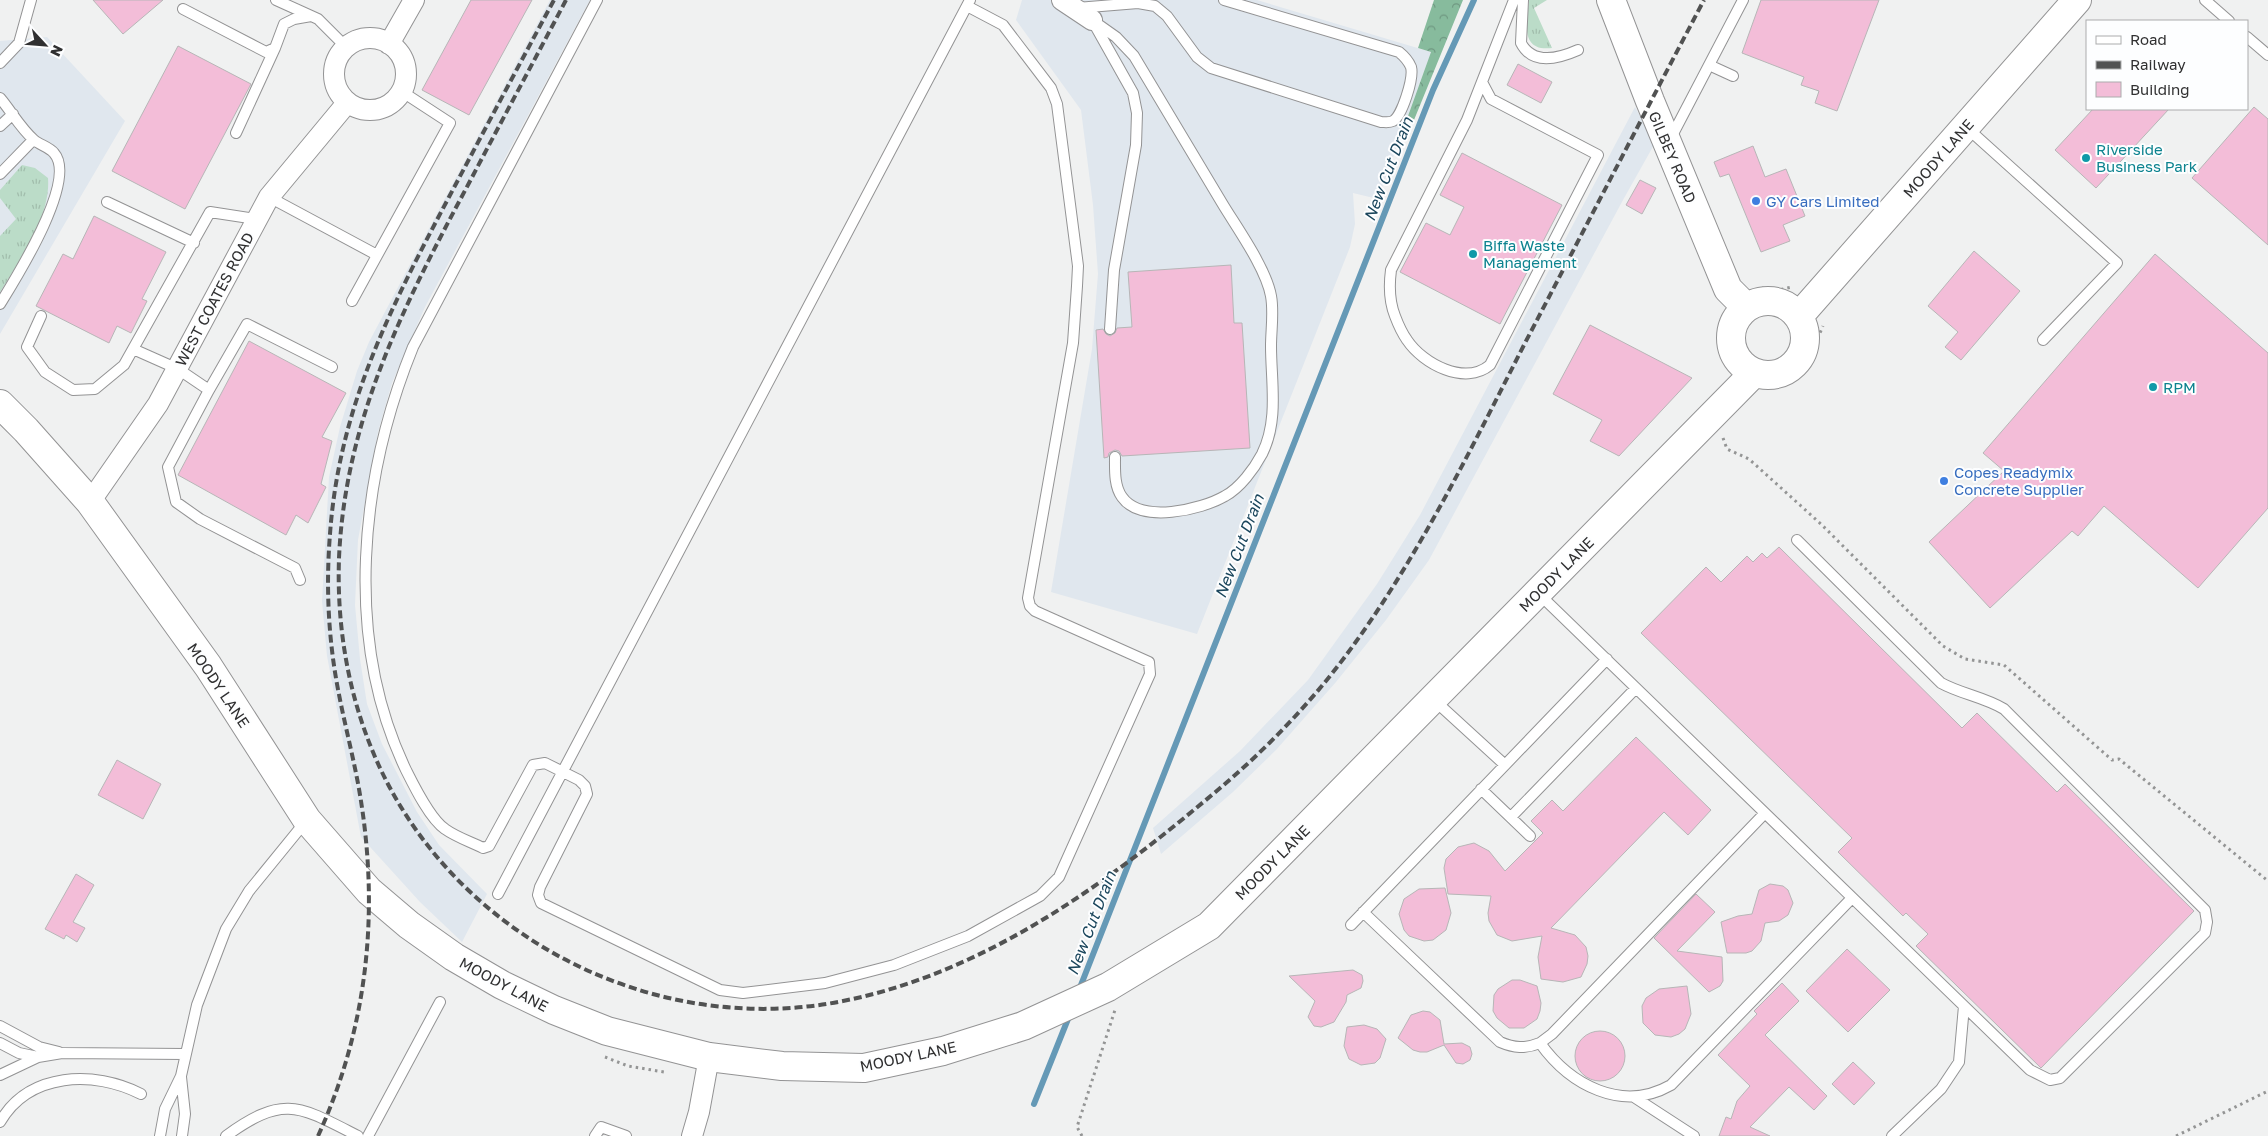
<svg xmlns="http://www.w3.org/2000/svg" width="2268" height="1136" viewBox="0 0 2268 1136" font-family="'Golos Text',sans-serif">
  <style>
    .built { fill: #e0e7ee }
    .grass { fill: url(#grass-tufts) }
    .forest { fill: url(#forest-crowns) }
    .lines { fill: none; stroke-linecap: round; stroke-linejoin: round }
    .stream { stroke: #6599b6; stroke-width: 6 }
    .building { fill: #f3bdd8; stroke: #b7b6b7 }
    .lane-casing { stroke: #939394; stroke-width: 12 }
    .street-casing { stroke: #939394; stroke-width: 22 }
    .secondary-casing { stroke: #939394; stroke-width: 30 }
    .path { stroke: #949595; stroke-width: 3; stroke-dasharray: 2.5 4; stroke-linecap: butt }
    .lane { stroke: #fff; stroke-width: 10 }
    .street { stroke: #fff; stroke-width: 20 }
    .secondary { stroke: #fff; stroke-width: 28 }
    .rail { stroke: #515252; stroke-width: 4; stroke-dasharray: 8 4; stroke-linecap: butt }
    .culture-dot { fill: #0f9aa8; stroke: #fdfeff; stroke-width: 2 }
    .shop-dot { fill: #3f7fe0; stroke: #fdfeff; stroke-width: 2 }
    .labels { text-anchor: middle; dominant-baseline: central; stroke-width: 4; stroke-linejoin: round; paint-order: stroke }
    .culture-label { font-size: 15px; fill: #0d838f; stroke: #fdfeff; text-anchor: start }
    .street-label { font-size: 15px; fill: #303031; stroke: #fdfeff }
    .shop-label { font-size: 15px; fill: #366cbe; stroke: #fdfeff; text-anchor: start }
    .water-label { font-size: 16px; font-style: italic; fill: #1b465c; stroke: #fdfeff }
  </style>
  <defs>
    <pattern id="grass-tufts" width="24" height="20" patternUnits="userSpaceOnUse" patternTransform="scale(1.25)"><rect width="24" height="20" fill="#bbdcc8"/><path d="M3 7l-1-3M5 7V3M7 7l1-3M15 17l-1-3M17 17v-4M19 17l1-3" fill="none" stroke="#a1bdac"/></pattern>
    <pattern id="forest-crowns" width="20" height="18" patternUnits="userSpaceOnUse" patternTransform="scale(1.25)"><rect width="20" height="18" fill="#87bb9d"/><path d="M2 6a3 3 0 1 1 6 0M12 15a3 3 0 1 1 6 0" fill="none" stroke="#6f9881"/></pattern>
  </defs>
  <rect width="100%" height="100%" fill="#f0f1f1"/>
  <path class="built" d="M550,0H590L425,307L392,383L378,432L358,540L355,605L360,659L367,704L382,744L417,812L439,845L487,894L462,942L420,902L361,837L327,656L322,601L329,477L340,427L357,371L369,342Z
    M1022,0H1257L1431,52L1378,199L1353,193L1355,224L1350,247L1197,634L1051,592L1092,349L1098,274L1093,205L1081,110L1016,20Z
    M47,37L125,121L0,334V41Z
    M1635,107L1655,143L1623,200L1429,560L1386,620L1336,682L1276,750L1233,792L1161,854L1153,828L1240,751L1308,680L1377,584L1420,515Z"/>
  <path class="grass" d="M1529,0H1547L1534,8L1552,48C1519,52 1527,21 1529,0Z
    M22,165L35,168L48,178C51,216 20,260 0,292V236L16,219L0,198V190Z"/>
  <path class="forest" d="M1434,0H1463L1414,120L1408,116L1431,52L1418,48Z"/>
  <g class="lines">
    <path class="stream" d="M1079,990L1433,90L1474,0
      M1034,1104L1070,1014"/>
  </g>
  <path class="building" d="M93,0H163L123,34Z
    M471,0H532L469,115L422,90Z
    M1761,0H1879L1837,111L1815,103L1819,91L1801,85L1804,77L1742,53Z
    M178,46L251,84L185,209L112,171Z
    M1518,64L1552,82L1541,103L1507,85Z
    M2254,107L2268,119V245L2192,178Z
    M2093,109H2169L2096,188L2055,150Z
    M1753,146L1765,177L1786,169L1805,216L1783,225L1790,241L1761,252L1729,174L1720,177L1714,162Z
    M1462,153L1562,205L1500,324L1400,272L1426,223L1450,235L1464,207L1440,195Z
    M1640,180L1656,188L1642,214L1626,205Z
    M94,216L166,252L142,299L147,301L131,333L117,326L109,343L36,306L63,254L73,259Z
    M1974,251L2020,291L1961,360L1945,347L1958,332L1928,306Z
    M2155,254L2268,353V508L2198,588L2104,506L2078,536L2072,531L1990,608L1929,542L2004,471L1983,453Z
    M1231,265L1234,323H1242L1250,448L1122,456L1119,451L1115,450L1109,453L1108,457L1104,458L1096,330L1103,329L1106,334L1110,336L1115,333L1117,328L1132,327L1128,272Z
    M1590,325L1692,378L1619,456L1590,441L1602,420L1553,394Z
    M249,341L346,393L322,437L332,441L321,484L326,487L308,523L296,515L286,535L178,475Z
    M1779,547L1962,728L1977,713L2057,792L2065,784L2194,911L2041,1068L1916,946L1928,934L1906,913L1903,916L1838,852L1852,838L1641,633L1706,567L1721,582L1747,556L1753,562L1762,553L1767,558Z
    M1636,737L1711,810L1688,835L1664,812L1551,928L1575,935L1586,947L1588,956L1587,964L1581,977L1563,982L1541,979L1538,957L1542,936L1512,941L1497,935L1489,921L1488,913L1491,896L1448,894L1444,868L1446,859L1458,847L1474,843L1489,851L1505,871L1543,833L1531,821L1552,800L1563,811Z
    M117,760L161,784L143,819L98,795Z
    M76,874L94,885L73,922L85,928L77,942L66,935L64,939L45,929Z
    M1770,884L1783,886L1788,890L1793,903L1788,915L1779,921L1765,923L1761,941L1752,951L1746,953H1727L1721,922L1738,916L1752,914L1759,890Z
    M1445,888L1451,913L1446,930L1433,940L1424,941L1409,936L1404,930L1399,914L1404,899L1419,889Z
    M1696,894L1715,912L1677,951L1722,957L1723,981L1720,986L1709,992L1654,938Z
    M1847,949L1890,990L1848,1032L1806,991Z
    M1353,970L1362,975L1363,981L1361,988L1347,995L1346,1002L1334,1022L1321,1027L1314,1026L1308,1017L1315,1001L1289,976Z
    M1512,980H1520L1537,986L1541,1003L1540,1011L1537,1019L1524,1028H1509L1497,1018L1493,1011L1494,995L1498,989Z
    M1782,983L1799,1001L1765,1035L1827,1096L1814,1110L1789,1087L1750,1127L1770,1136H1719L1726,1117L1731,1119L1737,1101L1750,1086L1718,1055L1757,1014L1754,1011Z
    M1687,986L1691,1014L1685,1029L1679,1034L1671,1037L1655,1035L1643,1023L1642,1006L1646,998L1659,989Z
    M1423,1011L1430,1012L1440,1020L1444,1044L1462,1043L1470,1047L1472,1054L1470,1060L1463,1064L1456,1063L1444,1045L1427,1052H1420L1413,1050L1398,1038L1411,1015Z
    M1364,1025L1377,1029L1386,1039L1380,1058L1375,1063L1361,1065L1349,1059L1344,1046L1347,1027Z
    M1575 1056a25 25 0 1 1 50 0a25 25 0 1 1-50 0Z
    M1853,1062L1875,1083L1854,1105L1832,1084Z"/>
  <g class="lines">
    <defs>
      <path id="lane" d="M276,0L318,19L346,47
        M597,0L413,347C360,477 343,639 406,770C414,786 430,819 445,829C456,837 471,842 483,848L489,846L533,765L545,763L579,780L585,786L587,794L540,887L538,895L541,903L720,990L743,993L825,983L894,965L968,936L1040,896L1059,877L1150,674L1149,662L1035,611L1030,606L1028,598L1073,343L1077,286L1078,266L1057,104L1051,88L1003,25L967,6
        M1523,0L1521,43C1533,66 1560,58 1578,50
        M2205,0L2229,21
        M1077,8L1138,3L1155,6L1167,16L1197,57L1211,68L1381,122C1385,122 1389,123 1393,121C1402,116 1414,78 1411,67C1408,60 1404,56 1399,52L1224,0
        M183,9L266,52L275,48L284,24L294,19L311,16
        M2247,37L2268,55
        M0,63L19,43L31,0
        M1709,65L1733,76
        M1482,82L1491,99L1598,155L1490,365C1465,386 1423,364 1407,340C1402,333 1398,324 1395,316C1389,301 1389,285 1391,270L1467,120L1514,0
        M0,98C11,111 21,129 34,140C40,145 49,147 54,153C78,180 16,278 0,304
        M0,126L13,114
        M1966,127L2117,263L2043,340
        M236,133L275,48
        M1667,135L1674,132L1743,0
        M0,174L33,140
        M269,197L377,255
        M107,202L194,243
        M352,301L450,123L401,91
        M41,316L27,347L45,372L73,390L95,389L124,365L210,212L256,219
        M1110,329L1114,270L1136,145L1137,113L1133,93L1092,20L1116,37L1134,56C1163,105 1193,154 1222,203C1237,228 1266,268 1271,296C1274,312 1271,330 1271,346C1271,382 1279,420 1262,454C1254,469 1240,488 1225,496C1201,510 1141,524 1122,497C1114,486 1115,470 1115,457
        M133,349L178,369L209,390L247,324L332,367
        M209,390L168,467L176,502L200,519L295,568L300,580
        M1538,593L2030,1070L2050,1080L2060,1078L2205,933L2207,922L2205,910L2004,709C1984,697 1961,694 1941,683L1797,540
        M1434,700L1505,765
        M1481,789L1530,836
        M1511,817L1636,688
        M498,894L970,0
        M1363,912L1500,1042C1514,1048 1525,1049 1540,1043C1570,1085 1622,1113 1671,1085L1852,898
        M1351,925L1607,659
        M0,1026L39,1047L59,1052
        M0,1043L19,1053L38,1057
        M1540,1043L1552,1034L1765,813
        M0,1075L38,1057L62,1053L185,1054
        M181,1077L185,1114L182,1136
        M1634,1097L1694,1136
        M0,1122C29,1072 94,1070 141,1094
        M160,1136L165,1109L181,1076L197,1005L226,929L249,891L306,821
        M226,1136C284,1094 299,1106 358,1136
        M368,1136L440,1002
        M595,1136L601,1127L626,1136
        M1892,1136L1941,1089L1959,1062L1964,1006"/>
      <path id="street" d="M1062,0L1092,20
        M334 74a36 36 0 1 1 72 0a36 36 0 1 1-72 0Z
        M389,44L414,0
        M90,502L158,404L269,197L347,103
        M692,1136L699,1112L709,1057"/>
      <path id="secondary" d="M1611,0L1650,101L1728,289L1746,307
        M1731 338a37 37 0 1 1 74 0a37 37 0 1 1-74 0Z
        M1799,316L2077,0
        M0,404L26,430L90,502L208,666L307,820L369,891L409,925L454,957L502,985L554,1010L607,1031L709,1057L782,1066L864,1068L943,1051L1023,1026L1108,987L1209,926L1754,373"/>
    </defs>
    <use href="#lane" class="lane-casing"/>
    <use href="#street" class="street-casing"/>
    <use href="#secondary" class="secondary-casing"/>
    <path class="path" d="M1762,288L1774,291L1792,287
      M1775,384C1801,382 1814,346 1823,326
      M1723,438L1727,449L1749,459L1822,525L1943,646L1965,659L2004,665L2112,760L2119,759L2268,881
      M605,1057L628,1066L664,1072
      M1082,1136L1077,1127L1115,1010
      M2176,1136L2268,1091"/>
    <use href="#lane" class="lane"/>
    <use href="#street" class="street"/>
    <use href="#secondary" class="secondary"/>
    <path class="rail" d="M566,0C534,61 501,122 469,183C405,303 345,419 339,558C336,641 354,725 395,797C484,952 669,1036 843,1001C984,973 1105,885 1213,794C1266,750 1315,699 1355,643C1422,550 1473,445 1525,343C1585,228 1644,114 1704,0
      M318,1136C367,1029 379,916 361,801C355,762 344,723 337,684C328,634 326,584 330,534C339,407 391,307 449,197C484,131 519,65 554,0"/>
  </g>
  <g class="culture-dot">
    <circle cx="2086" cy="158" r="5"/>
    <circle cx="1473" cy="254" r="5"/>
    <circle cx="2153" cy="387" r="5"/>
  </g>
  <g class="shop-dot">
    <circle cx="1756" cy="201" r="5"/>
    <circle cx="1944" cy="481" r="5"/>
  </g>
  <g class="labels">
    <g class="culture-label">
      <text x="2096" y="149">Riverside<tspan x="2096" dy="17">Business Park</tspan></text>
      <text x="1483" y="245">Biffa Waste<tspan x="1483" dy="17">Management</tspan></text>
      <text x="2163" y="387">RPM</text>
    </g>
    <g class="street-label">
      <text transform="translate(1673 157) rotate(67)">GILBEY ROAD</text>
      <text transform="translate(1938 158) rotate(-49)">MOODY LANE</text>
      <text transform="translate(214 299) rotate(-62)">WEST COATES ROAD</text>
      <text transform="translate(1556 574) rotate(-45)">MOODY LANE</text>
      <text transform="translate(219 685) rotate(56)">MOODY LANE</text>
      <text transform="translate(1272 862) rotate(-45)">MOODY LANE</text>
      <text transform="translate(504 984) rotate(28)">MOODY LANE</text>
      <text transform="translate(908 1056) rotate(-12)">MOODY LANE</text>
    </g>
    <g class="shop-label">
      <text x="1766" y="201">GY Cars Limited</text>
      <text x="1954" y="472">Copes Readymix<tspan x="1954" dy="17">Concrete Supplier</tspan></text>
    </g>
    <g class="water-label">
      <text transform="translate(1388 169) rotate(-69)">New Cut Drain</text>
      <text transform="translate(1239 546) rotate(-69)">New Cut Drain</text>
      <text transform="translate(1091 923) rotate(-69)">New Cut Drain</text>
    </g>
  </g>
  <rect x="2086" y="20" width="162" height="90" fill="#fdfeff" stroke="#abacad"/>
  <rect x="2096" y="36" width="25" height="8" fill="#ffffff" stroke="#abacad"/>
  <text x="2130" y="45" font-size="15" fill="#303031">Road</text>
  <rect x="2096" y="61" width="25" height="8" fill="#515252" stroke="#abacad"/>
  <text x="2130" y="70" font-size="15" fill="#303031">Railway</text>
  <rect x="2096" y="82" width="25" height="15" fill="#f3bdd8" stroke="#abacad"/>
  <text x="2130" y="95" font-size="15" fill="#303031">Building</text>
  <g transform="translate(45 45) rotate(116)" stroke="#fdfeff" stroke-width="4" paint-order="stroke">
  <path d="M0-4L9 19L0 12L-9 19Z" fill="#303031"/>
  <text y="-8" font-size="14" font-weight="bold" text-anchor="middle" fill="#303031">N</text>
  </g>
</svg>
